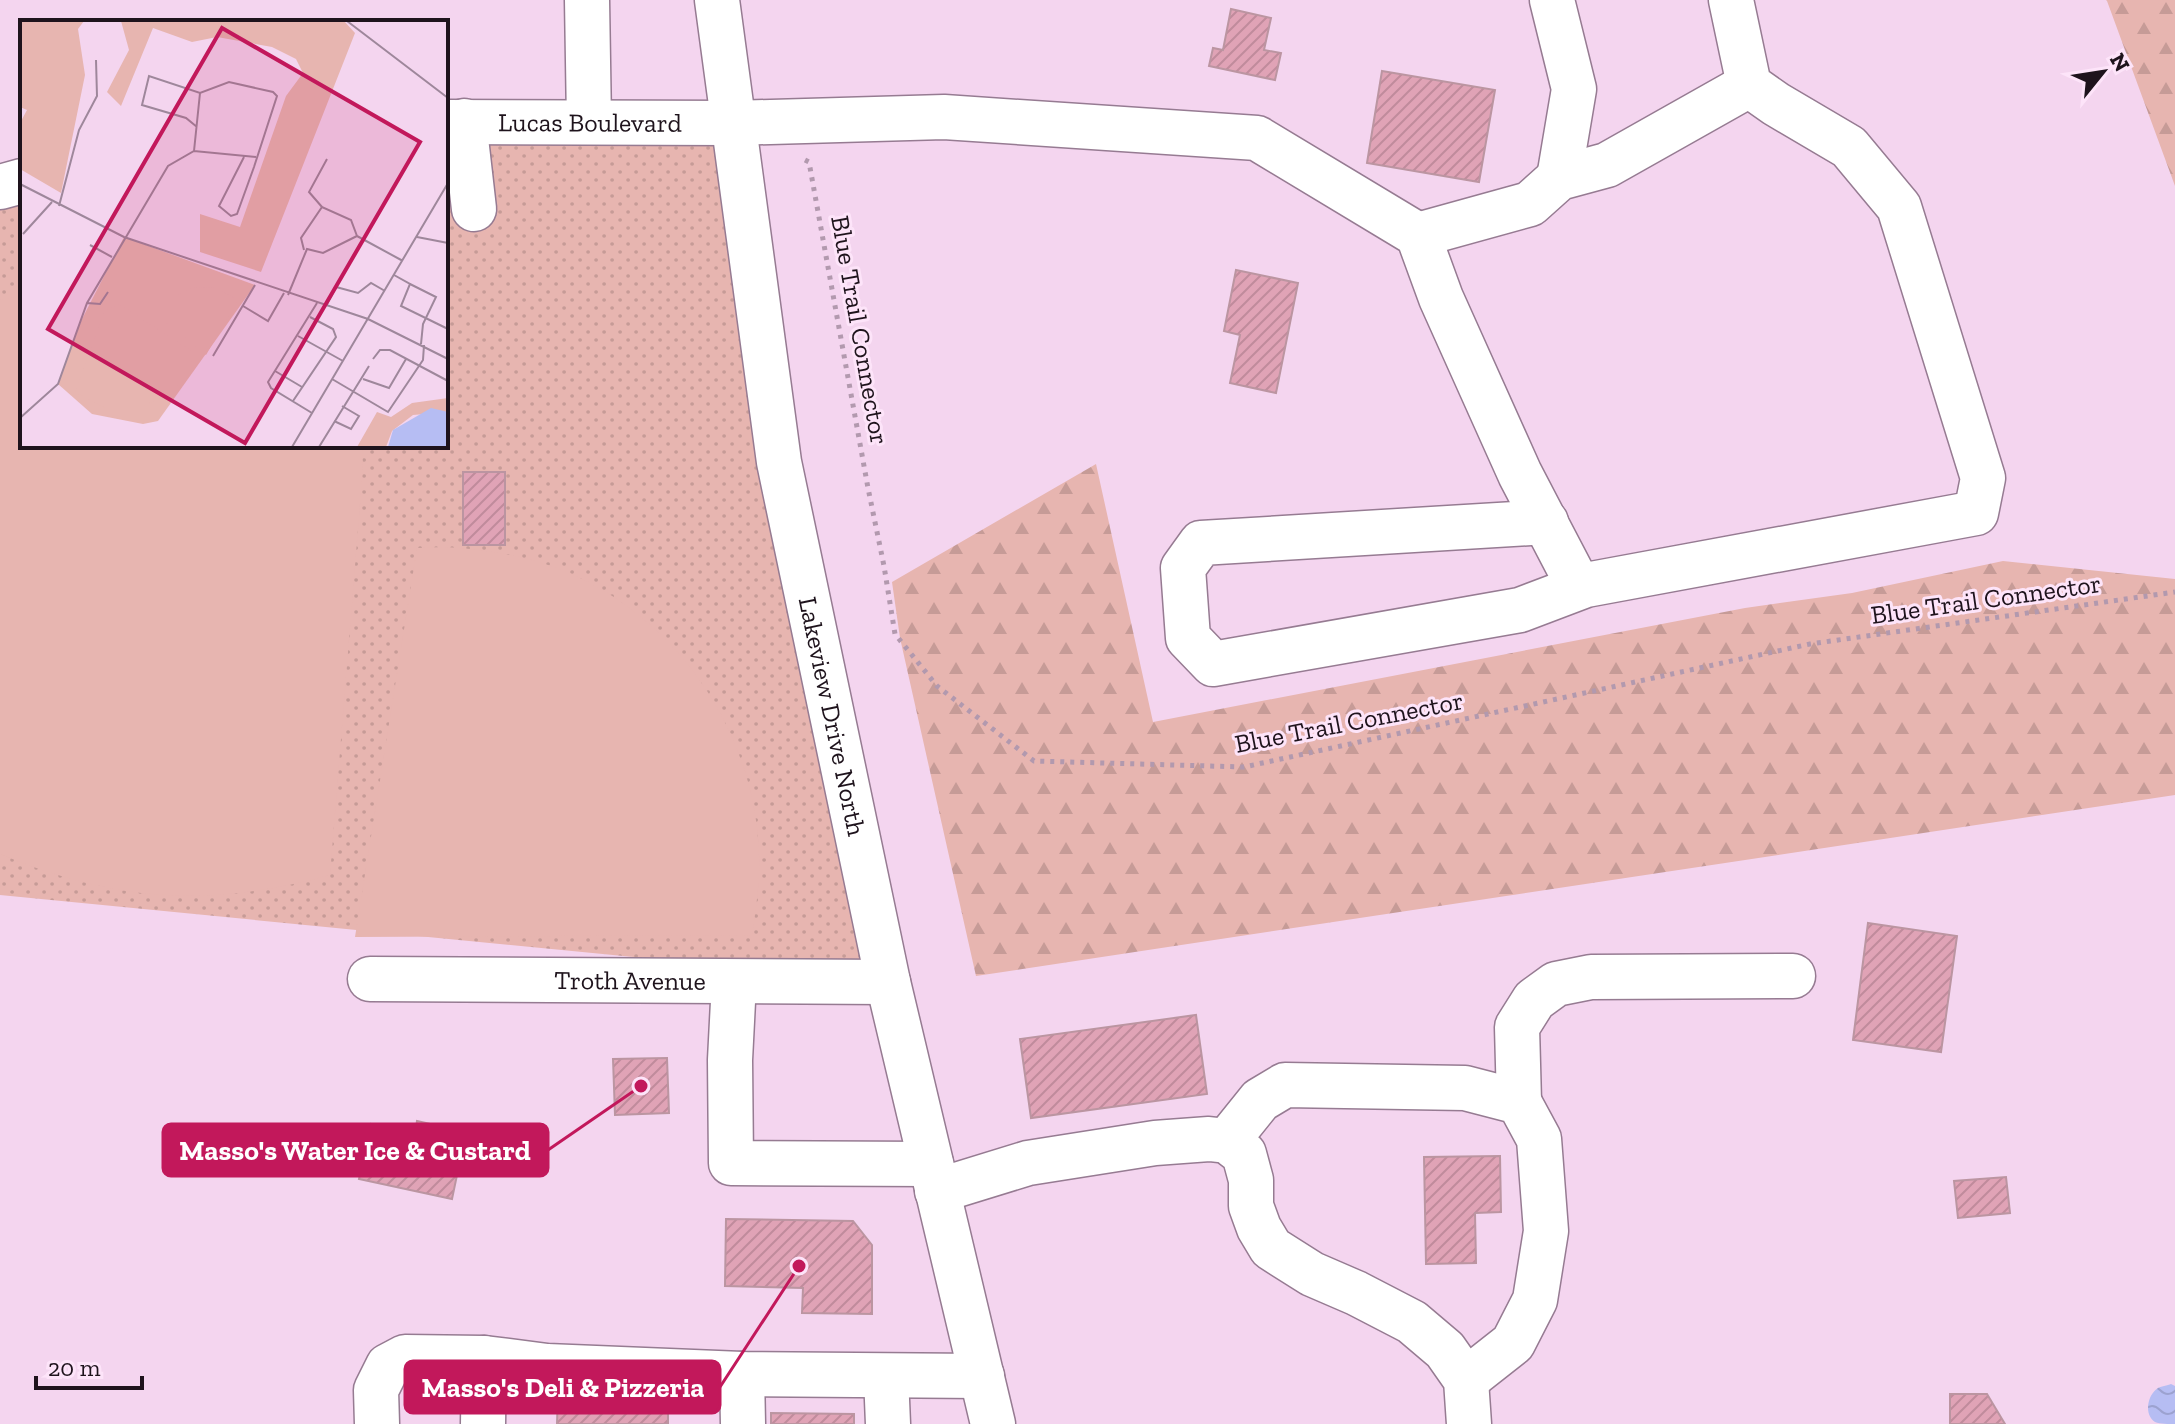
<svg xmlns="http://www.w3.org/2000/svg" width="2175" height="1424" viewBox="0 0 2175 1424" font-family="'Zilla Slab',serif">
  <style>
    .forest { fill: url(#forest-firs) }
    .park { fill: url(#park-dots) }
    .pitch { fill: #e7b5b0 }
    .water { fill: url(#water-waves) }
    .building { fill: url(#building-hatch); stroke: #bb95a1; stroke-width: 2 }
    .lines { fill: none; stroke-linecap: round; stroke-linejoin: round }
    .minor-casing { stroke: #967b92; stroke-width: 47 }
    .major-casing { stroke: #967b92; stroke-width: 47 }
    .path { stroke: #b299ae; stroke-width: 5; stroke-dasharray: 4 6; stroke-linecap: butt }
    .minor { stroke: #fff; stroke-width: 44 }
    .major { stroke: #fff; stroke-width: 44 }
    .labels { text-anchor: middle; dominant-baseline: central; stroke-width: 6; stroke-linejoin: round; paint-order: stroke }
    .street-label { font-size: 26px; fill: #1e131c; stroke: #fde4f9 }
    .inset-road { fill: none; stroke: #9e879b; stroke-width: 2 }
    .view { fill: #c2185b; fill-opacity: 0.15; stroke: #c2185b; stroke-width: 4 }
    .inset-edge { fill: none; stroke: #1e131c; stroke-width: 4 }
    .leader { fill: none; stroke: #c2185b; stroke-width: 3 }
    .callout-dot { fill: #c2185b; stroke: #fde4f9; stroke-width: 3 }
    .callout { fill: #c2185b; stroke: #c2185b; stroke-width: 3 }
    .callout-label { font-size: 28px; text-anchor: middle; font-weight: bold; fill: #fff }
  </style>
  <defs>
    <pattern id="forest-firs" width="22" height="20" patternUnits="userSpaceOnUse" patternTransform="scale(2)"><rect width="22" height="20" fill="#e7b5b0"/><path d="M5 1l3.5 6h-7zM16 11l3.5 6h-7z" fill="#c69b97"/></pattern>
    <pattern id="park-dots" width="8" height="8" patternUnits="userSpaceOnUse" patternTransform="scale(2)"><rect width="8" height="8" fill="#e7b5b0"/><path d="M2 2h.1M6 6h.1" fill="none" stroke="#c69b97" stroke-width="1.8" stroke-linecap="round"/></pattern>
    <pattern id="water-waves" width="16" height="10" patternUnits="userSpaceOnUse" patternTransform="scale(2)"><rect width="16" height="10" fill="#b6bdf3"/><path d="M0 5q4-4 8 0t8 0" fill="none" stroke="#9ca2d0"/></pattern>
    <pattern id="building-hatch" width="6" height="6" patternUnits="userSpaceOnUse" patternTransform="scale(2)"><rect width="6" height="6" fill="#e0a3b6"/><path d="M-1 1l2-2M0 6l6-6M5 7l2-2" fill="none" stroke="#c08b9c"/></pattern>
  </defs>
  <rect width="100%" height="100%" fill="#f4d5ef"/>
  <path class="forest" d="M2106,0H2175V186L2107,1Z
    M1096,464L1153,722L1745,608L1852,593L2003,561L2175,579V795L976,976L900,638L892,582Z"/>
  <path class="park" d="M446,122L732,123L888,982L0,895V187L22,181V446H446Z"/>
  <path class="pitch" d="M22,296V446H362L363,467L330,875C209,908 115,902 0,854V300Z
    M444,547C488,549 533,557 574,575C683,625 756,737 759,856C760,883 756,909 752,935L355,937L417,548Z"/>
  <path class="water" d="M2171,1384L2175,1386V1424C2169,1424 2160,1424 2155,1422C2144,1415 2147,1395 2158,1388C2160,1387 2168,1385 2171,1384Z"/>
  <path class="building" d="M1231,9L1271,18L1264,50L1281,53L1275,80L1209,66L1213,48L1223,50Z
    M1382,71L1495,90L1479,182L1367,163Z
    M1236,270L1298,283L1276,393L1230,383L1240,335L1224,331Z
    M463,472H505V545H463Z
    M1868,923L1957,936L1941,1052L1853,1040Z
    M1196,1015L1207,1094L1031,1118L1020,1039Z
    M667,1058L669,1113L615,1115L613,1059Z
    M417,1121L466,1132L452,1199L359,1179L371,1124L415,1133Z
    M1500,1156L1501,1212L1475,1213L1476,1263L1426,1264L1424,1157Z
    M2006,1177L2010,1213L1958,1218L1954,1181Z
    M726,1219L853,1221L872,1245V1314L802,1313L803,1288L725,1286Z
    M558,1389L668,1391V1424H557Z
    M1950,1394H1987L2005,1424H1950Z
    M771,1413L854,1414V1424H771Z"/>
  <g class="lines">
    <defs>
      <g id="minor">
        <path d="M587,0L589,122"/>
        <path d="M1552,0L1574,89L1559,178"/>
        <path d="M464,121L474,209"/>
        <path id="s1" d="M446,122L732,123L944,117L1257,138L1418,235L1441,298L1520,474L1579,587"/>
        <path d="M0,187L22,181"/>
        <path d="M1418,235L1530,204L1559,178L1607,165L1749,85"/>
        <path d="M1546,522L1201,543L1183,568L1188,638L1213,664L1520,610L1586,585L1976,513L1983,478L1899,207L1849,147L1776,104L1749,85L1731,0"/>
        <path id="s2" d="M370,979L888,982"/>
        <path d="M734,982L730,1060L731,1163L931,1164"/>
        <path d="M1519,1102L1517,1027L1534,1000L1556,984L1591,977L1793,976"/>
        <path d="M1227,1141L1260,1100L1285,1085L1465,1088L1519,1102L1539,1139L1546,1231L1535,1300L1513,1343L1466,1380"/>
        <path d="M937,1191L1028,1163L1155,1143L1209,1139L1227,1141L1244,1154L1251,1180V1206L1259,1228L1271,1248L1312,1274L1356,1293L1412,1322L1445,1350L1466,1380L1469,1424"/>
        <path d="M742,1374L743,1424"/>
        <path d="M886,1376L888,1424"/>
        <path d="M377,1424L376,1390L388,1366L405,1357L484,1358L547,1366L742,1374L982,1376"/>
        <path d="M483,1424L484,1358"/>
      </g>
      <g id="major">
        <path id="s3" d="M717,0L779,462L888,982L993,1424"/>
      </g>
    </defs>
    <use href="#minor" class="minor-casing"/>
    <use href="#major" class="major-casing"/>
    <path class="path" d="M805,160L809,162L868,488L884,566L895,634L937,686L1034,761L1244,767L1810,644L2175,592"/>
    <use href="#minor" class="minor"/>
    <use href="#major" class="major"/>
  </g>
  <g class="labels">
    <g class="street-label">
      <text stroke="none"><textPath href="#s1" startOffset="144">Lucas Boulevard</textPath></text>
      <text transform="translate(860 330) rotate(80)">Blue Trail Connector</text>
      <text transform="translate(1986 599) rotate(-8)">Blue Trail Connector</text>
      <text stroke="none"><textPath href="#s3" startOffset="726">Lakeview Drive North</textPath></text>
      <text transform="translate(1349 722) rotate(-11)">Blue Trail Connector</text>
      <text stroke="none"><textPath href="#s2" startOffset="260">Troth Avenue</textPath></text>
    </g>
  </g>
  <g transform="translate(20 20)">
    <rect width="428" height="428" fill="#f4d5ef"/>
    <path d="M0,1H64L58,9L65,55L41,173L0,149V103L7,90L0,87ZM101,1H324L335,13L241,252L180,232V194L220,207L266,76L283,53L276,39L252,27L197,17L172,22L133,8L101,86L87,72L109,30ZM428,378V392L393,395L372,411L366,427H337L357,392L371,397L392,383Z" fill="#e7b5b0"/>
    <path d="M104,217L235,265L138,401L123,404L72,394L38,364L61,301Z" fill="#e7b5b0"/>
    <path d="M173,267L195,268L218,280L186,335L137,295L154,276ZM99,284L176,334L155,370L118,389H87L55,372L85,290Z" fill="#e7b5b0"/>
    <path d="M411,388L428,392V427H368L373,410Z" fill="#b6bdf3"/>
    <path class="inset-road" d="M327,1L428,78M177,107L166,98L122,85L129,56L180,73L209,62L253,72L257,76L234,147L217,194L211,196L199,186L224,137M174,131L180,73M0,164L104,217L348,299L428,339M39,186L59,110L77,76L76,40M302,187L289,172L307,139M3,214L32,182M397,217L428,223M70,225L92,237M284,230L281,218L302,187L331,200L337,216M374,255L390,264L381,286L428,309M390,264L416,277L403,304L401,324M268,275L287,229L303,233L337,216L383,241M67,283L80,284L88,272M223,286L248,301L264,273M306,286L316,267L338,273L351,263L365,271M278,316L323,341M193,336L235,265M353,339L360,330H370L428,361M255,351L282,367M312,359L368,392L403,340L404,325M343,359L369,368L386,339M273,381L316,317L313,309L290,297M292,393L251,368L248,362L297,283M0,398L38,364L67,283L148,146L174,131L236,137M314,401L331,409L339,396L322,386M272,427L428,163M299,427L349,346"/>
    <path class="view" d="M202,8L400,122L225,423L28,309Z"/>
    <rect width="428" height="428" class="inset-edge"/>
  </g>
  <path class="leader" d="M641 1086L548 1150M799 1266L720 1387"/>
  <g class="callout-dot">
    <circle cx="641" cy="1086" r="8"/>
    <circle cx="799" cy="1266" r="8"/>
  </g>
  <g class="callout">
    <rect x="163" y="1124" width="385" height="52" rx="8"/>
    <rect x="405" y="1361" width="315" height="52" rx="8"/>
  </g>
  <g class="callout-label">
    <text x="355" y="1160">Masso's Water Ice &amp; Custard</text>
    <text x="563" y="1397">Masso's Deli &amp; Pizzeria</text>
  </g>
  <g transform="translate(2103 72) rotate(60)" stroke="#fde4f9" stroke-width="6" paint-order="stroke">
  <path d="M0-6L14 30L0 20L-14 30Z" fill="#1e131c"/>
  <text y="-12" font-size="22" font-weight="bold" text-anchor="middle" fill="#1e131c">N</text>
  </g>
  <path d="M36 1376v12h106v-12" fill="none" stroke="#1e131c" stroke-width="4"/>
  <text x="48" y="1376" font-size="24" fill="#1e131c" stroke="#fde4f9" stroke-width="6" paint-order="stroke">20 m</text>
</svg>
